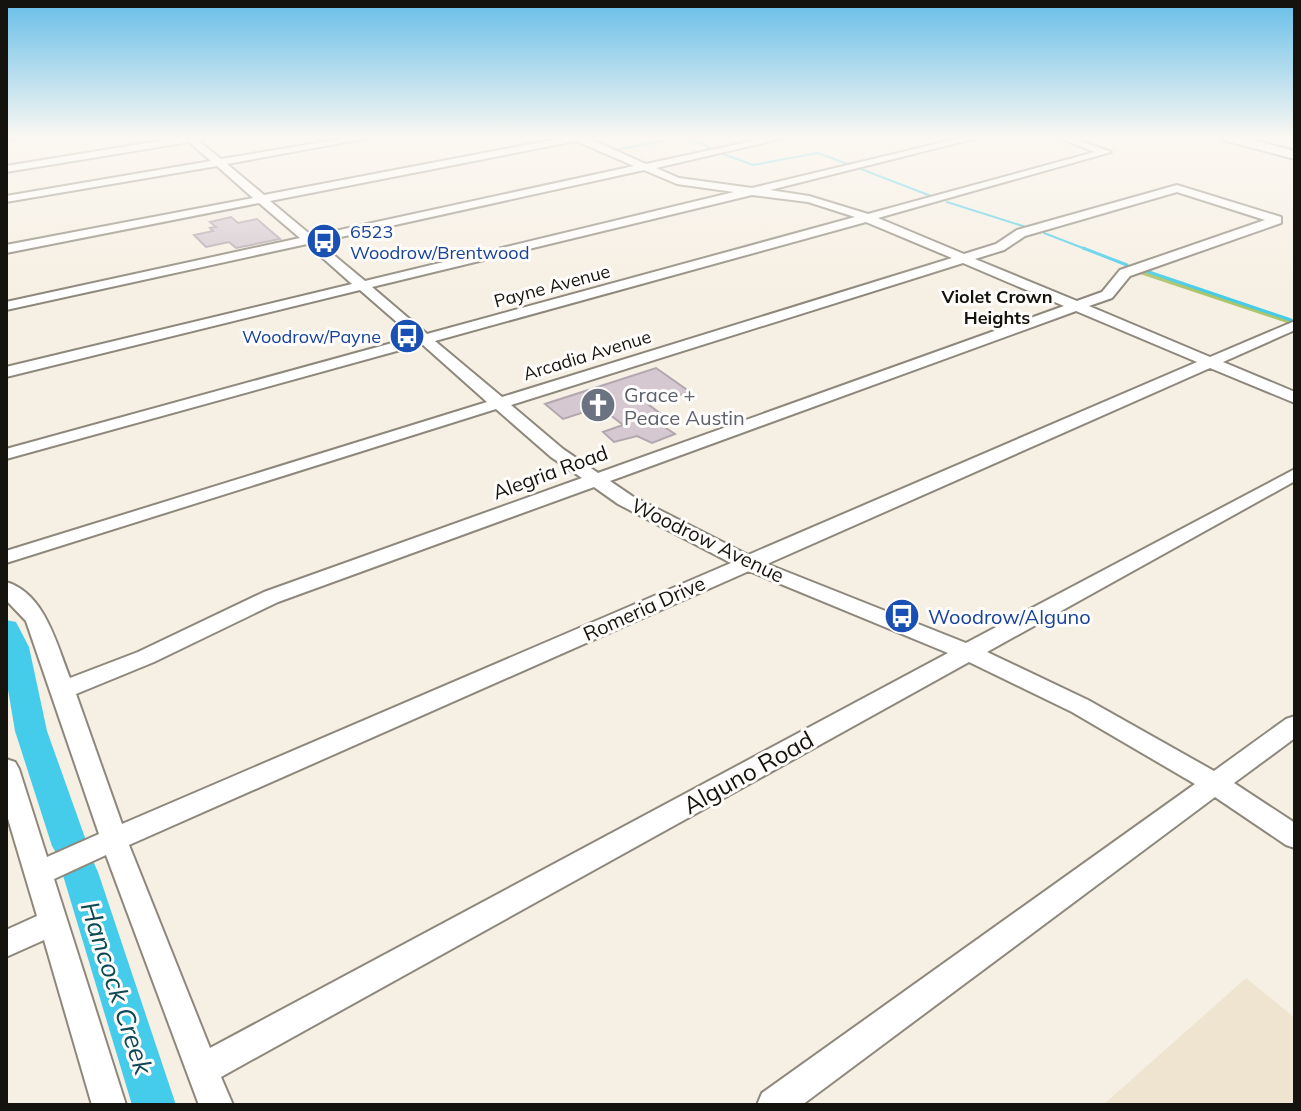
<svg xmlns="http://www.w3.org/2000/svg" width="1301" height="1111" viewBox="0 0 1301 1111" font-family="Mulish,sans-serif">
  <style>
    .built { fill: #eee4d0 }
    .forest { fill: #adc468 }
    .lines { fill: none; stroke-linecap: round; stroke-linejoin: round }
    .stream-far2 { stroke: #46cceb; stroke-width: 2 }
    .stream-far1 { stroke: #46cceb; stroke-width: 3 }
    .stream { stroke: #46cceb; stroke-width: 5 }
    .river { fill: #46cceb; fill-rule: evenodd }
    .building { fill: #d5c8d1; stroke: #b3a7af; stroke-width: 2 }
    .minor-casing { stroke: #8e887c; stroke-width: 4 }
    .major-casing { stroke: #8e887c; stroke-width: 4 }
    .minor { fill: #fff; fill-rule: evenodd }
    .major { fill: #fff; fill-rule: evenodd }
    .labels { text-anchor: middle; dominant-baseline: central; stroke-width: 6; stroke-linejoin: round; paint-order: stroke }
    .far-transit-label { font-size: 18px; fill: #164399; stroke: #fffdfb; text-anchor: start }
    .far-street-label { font-size: 18px; fill: #15130e; stroke: #fffdfb }
    .far-neighbourhood-label { font-size: 18px; font-weight: bold; fill: #15130e; stroke: #fffdfb }
    .worship-label { font-size: 20px; fill: #5b616d; stroke: #fffdfb; text-anchor: start }
    .street-label { font-size: 20px; fill: #15130e; stroke: #fffdfb }
    .transit-label { font-size: 20px; fill: #164399; stroke: #fffdfb; text-anchor: start }
    .near-street-label { font-size: 24px; fill: #15130e; stroke: #fffdfb }
    .near-water-label { font-size: 26px; font-style: italic; fill: #0d4855; stroke: #fffdfb }
  </style>
  <rect width="100%" height="100%" fill="#f6efe3"/>
  <path class="built" d="M1246,978L1295,1018V1105H1103Z"/>
  <path class="forest" d="M1148,270L1160,275L1294,320L1287,323L1137,273Z"/>
  <g class="lines">
    <path class="stream-far2" d="M620,149L684,137L713,149
      M723,154L753,165L818,153L848,164
      M861,169L931,196
      M947,202L1026,227
      M1044,233L1088,250"/>
    <path class="stream-far1" d="M1083,248L1127,265
      M1146,271L1291,320"/>
    <path class="stream" d="M19,732L31,731"/>
    <path class="river" d="M6,620L16,622L29,647L47,731L88,846L82,856L70,860L58,856L52,846L15,731L6,678Z
      M80,857L93,861L98,872L176,1105H132L62,872L67,861Z"/>
  </g>
  <path class="building" d="M231,217L238,223L257,219L280,239L236,248L229,242L206,247L194,235L213,231L210,228L216,227L210,222Z
    M656,368L690,392L649,405L672,422L663,426L675,434L652,443L637,436L614,442L603,432L623,425L600,407L563,419L545,404Z"/>
  <g class="lines">
    <defs>
      <path id="minor" d="M6,137H18L6,141Z
        M184,137H208L199,141L221,159L354,137H374L227,164L264,195L568,137H586L646,164L771,137H788L656,168L679,178L752,188L965,137H981L770,190L809,196L868,214L1095,152L1056,137H1070L1111,152L878,218L964,254L996,244L1017,230L1177,185L1281,217V223L1130,276L1112,298L1089,306L1210,357L1295,321V330L1223,362L1295,392V403L1210,368L767,564L966,643L1295,469V481L987,652L1088,700L1214,771L1286,719L1295,716V738L1234,783L1295,823V848L1286,845L1215,797L802,1105H757L762,1093L1195,784L1072,712L969,662L221,1077L233,1105H199L106,855L54,879L126,1105H92L44,940L6,957V930L37,916L6,812V759L15,762L19,769L47,857L99,834L26,621L6,600V582C45,593 57,646 70,678L138,652L264,592L582,478L551,457L496,409L6,563V551L487,402L422,344L6,459V449L414,337L360,290L6,377V367L352,284L307,244L6,310V302L300,238L259,203L6,253V245L253,198L217,166L6,202V196L211,161L189,142L6,172V166ZM576,141L634,166L312,236L270,201ZM644,170L677,184L734,192L365,281L318,242ZM1177,192L1265,220L1120,270L1102,292L1077,301L975,259L1004,250L1025,236ZM752,195L808,202L855,217L427,334L372,287ZM866,222L952,258L502,397L435,341ZM963,263L1064,306L598,473L563,449L511,405ZM1076,311L1197,362L748,555L632,496L610,481ZM594,487L618,504L731,563L122,824L76,694L154,662L278,602ZM749,571L948,653L210,1048L129,845Z"/>
      <path id="major" d="M1222,137H1241L1295,151V159L1223,140Z"/>
    </defs>
    <use href="#minor" class="minor-casing"/>
    <use href="#major" class="major-casing"/>
    <use href="#minor" class="minor"/>
    <use href="#major" class="major"/>
  </g>
  <linearGradient id="sky" x2="0" y2="1"><stop stop-color="#67bee9"/><stop offset="0.47" stop-color="#fbf8f2"/><stop offset="1" stop-color="#fbf8f2" stop-opacity="0"/></linearGradient>
  <rect width="1301" height="292" fill="url(#sky)"/>
  <defs>
    <symbol id="bus-disc" viewBox="-11 -11 22 22"><circle r="9.5" fill="#1a4fb4" stroke="#fffdfb"/><path d="M-5-6H5V4H4V6H2V4H-2V6H-4V4H-5ZM-3.5-4V0h7V-4ZM-3.5 1.2v1.5H-2V1.2ZM2 1.2v1.5H3.5V1.2Z" fill="#fff"/></symbol>
    <symbol id="church-disc" viewBox="-11 -11 22 22"><circle r="9.5" fill="#6b7280" stroke="#fffdfb"/><path d="M-1.2-6h2.4v3.5h3.3v2.4h-3.3V6h-2.4V-.1h-3.3v-2.4h3.3Z" fill="#fff"/></symbol>
  </defs>
  <g fill-rule="evenodd">
    <use href="#bus-disc" x="304" y="221" width="40" height="40"/>
    <use href="#bus-disc" x="387" y="316" width="40" height="40"/>
    <use href="#church-disc" x="578" y="385" width="40" height="40"/>
    <use href="#bus-disc" x="882" y="596" width="40" height="40"/>
  </g>
  <g class="labels">
    <g class="far-transit-label">
      <text x="350" y="231">6523<tspan x="350" dy="21">Woodrow/Brentwood</tspan></text>
      <text x="381" y="336" text-anchor="end">Woodrow/Payne</text>
    </g>
    <g class="far-street-label">
      <text transform="translate(552 286) rotate(-15)">Payne Avenue</text>
      <text transform="translate(587 355) rotate(-17)">Arcadia Avenue</text>
    </g>
    <g class="far-neighbourhood-label">
      <text x="997" y="296">Violet Crown<tspan x="997" dy="21">Heights</tspan></text>
    </g>
    <g class="worship-label">
      <text x="624" y="394">Grace +<tspan x="624" dy="23">Peace Austin</tspan></text>
    </g>
    <g class="street-label">
      <text transform="translate(550 472) rotate(-20)">Alegria Road</text>
      <text transform="translate(708 540) rotate(26)">Woodrow Avenue</text>
      <text transform="translate(644 608) rotate(-24)">Romeria Drive</text>
    </g>
    <g class="transit-label">
      <text x="928" y="616">Woodrow/Alguno</text>
    </g>
    <g class="near-street-label">
      <text transform="translate(748 772) rotate(-29)">Alguno Road</text>
    </g>
    <g class="near-water-label">
      <text transform="translate(117 988) rotate(72)">Hancock Creek</text>
    </g>
  </g>
  <rect width="1301" height="1111" fill="none" stroke="#15130e" stroke-width="16"/>
</svg>
